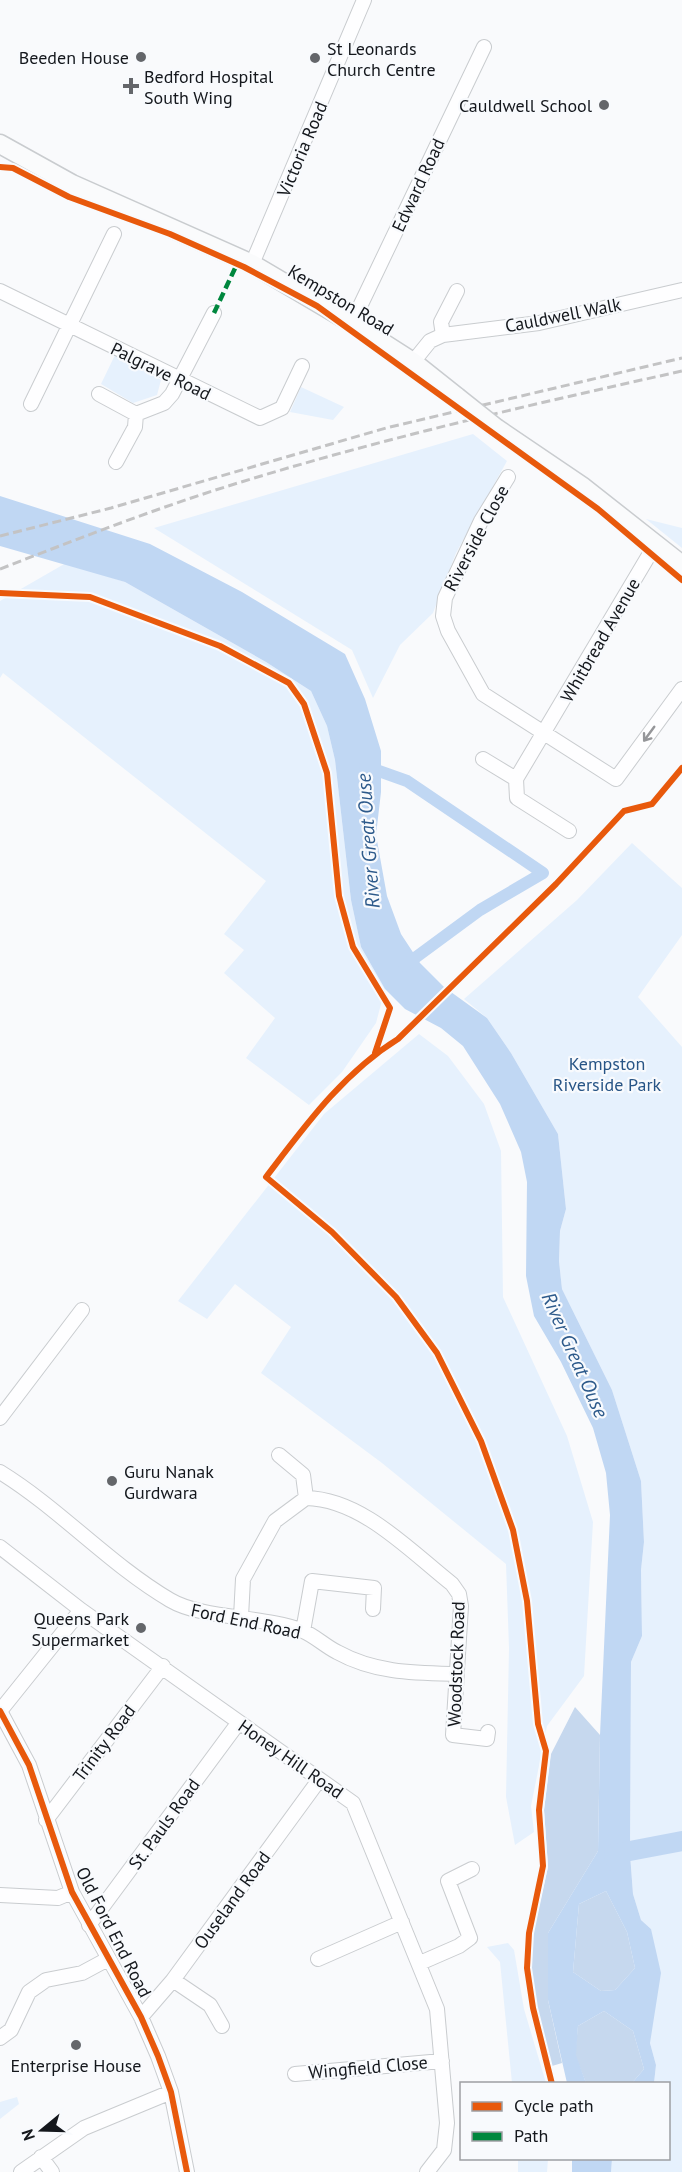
<svg xmlns="http://www.w3.org/2000/svg" width="682" height="2172" viewBox="0 0 682 2172" font-family="'PT Sans',sans-serif">
  <style>
    .green { fill: #e6f1fd }
    .forest { fill: #c6d8ee }
    .water { fill: #c0d7f3; fill-rule: evenodd }
    .lines { fill: none; stroke-linecap: round; stroke-linejoin: round }
    .canal { stroke: #c0d7f3; stroke-width: 12 }
    .river { stroke: #c0d7f3; stroke-width: 20 }
    .street-casing { stroke: #c9cccf; stroke-width: 16 }
    .secondary-casing { stroke: #c9cccf; stroke-width: 21 }
    .street { stroke: #fefeff; stroke-width: 14 }
    .secondary { stroke: #fafbfc; stroke-width: 18 }
    .rail { stroke: #c3c3c4; stroke-width: 3; stroke-dasharray: 9 4.5; stroke-linecap: butt }
    .secondary-bridge-casing { stroke: #c9cccf; stroke-width: 21; stroke-linecap: butt }
    .secondary-bridge { stroke: #fafbfc; stroke-width: 18 }
    .quiet { stroke: #00873e; stroke-width: 4.5; stroke-dasharray: 9 4.5; stroke-linecap: butt }
    .cycleway-casing { stroke: #f8fafd; stroke-width: 10 }
    .cycleway { stroke: #e8590c; stroke-width: 6 }
    .oneway { stroke: #959699 }
    .poi-dot { fill: #64666a; stroke: #f8fafd; stroke-width: 2 }
    .labels { text-anchor: middle; dominant-baseline: central; stroke-width: 4.5; stroke-linejoin: round; paint-order: stroke }
    .poi-label { font-size: 18px; fill: #14171c; stroke: #f8fafd; text-anchor: start }
    .street-label { font-size: 18px; fill: #14171c; stroke: #f8fafd }
    .park-label { font-size: 18px; fill: #285586; stroke: #f8fafd }
    .water-label { font-size: 20px; font-style: italic; fill: #2d5a8b; stroke: #f8fafd }
  </style>
  <rect width="100%" height="100%" fill="#f9fafc"/>
  <path class="green" d="M115,355L161,380L157,395L133,403L101,384Z
    M301,387L344,407L333,420L290,412Z
    M473,434L507,461L456,553L433,613L400,645L373,698L352,650L154,528Z
    M646,519L682,528V548Z
    M66,563L125,582L266,662L311,691L327,726L335,760L351,900L361,947L385,989L376,1023L342,1072L309,1105L246,1058L275,1018L224,973L244,950L224,934L266,881L3,673L0,678V601Z
    M632,843L682,888V935L638,997L682,1047V2172H611L612,2159L668,2158V2084L654,2083L656,2065L650,2043L651,1929L641,1920L633,1894L630,1854L631,1662L642,1636L641,1570L644,1542L641,1481L612,1390L562,1289L559,1261L560,1231L566,1209L558,1134L511,1053L487,1018L464,999L577,900Z
    M419,1034L448,1056L484,1104L501,1151L503,1297L567,1436L593,1522L584,1676L547,1726L531,1806L534,1832L515,1845L506,1797L509,1648L506,1564L382,1463L261,1373L291,1327L235,1284L207,1319L178,1301L324,1114Z
    M508,1943L514,1950L524,2009L546,2083H512L500,1962L487,1947Z
    M17,2097L19,2104L0,2119V2102Z
    M518,2159H548L547,2172H518Z"/>
  <path class="forest" d="M575,1707L600,1735L598,1851L548,1933V2000L562,2063L552,2066L537,2008L531,1969L533,1934L548,1867L544,1810L551,1754Z
    M606,1891L627,1932L635,1968L615,1990L601,1991L573,1972L579,1904Z
    M604,2011L633,2031L644,2069L632,2083H586L575,2055L578,2026Z"/>
  <path class="water" d="M0,496L150,544L242,592L345,654L365,699L381,751V792L376,835L387,896L401,934L420,963L444,987L487,1018L511,1053L558,1134L566,1209L560,1231L559,1261L562,1289L612,1390L641,1481L644,1542L641,1570L642,1636L631,1662L630,1854L633,1894L641,1920L651,1929L661,1973L650,2043L656,2065L654,2083H632L644,2069L633,2031L604,2011L578,2026L576,2055L586,2083H567L548,2000V1933L598,1851L600,1735L610,1515L606,1473L593,1428L561,1362L534,1316L526,1276L527,1182L521,1152L500,1104L463,1046L441,1028L405,1009L385,989L361,947L351,900L335,760L327,726L311,691L266,662L125,582L0,546ZM606,1891L627,1932L635,1968L615,1990L601,1991L573,1972L579,1904Z
    M572,2159H612L611,2172H572Z"/>
  <g class="lines">
    <path class="canal" d="M365,766L407,781L543,873L480,910L404,966"/>
    <path class="river" d="M617,1863L614,1854L682,1841"/>
    <defs>
      <path id="street" d="M252,264L364,0
        M0,291L260,418L282,408L302,366
        M352,323L484,47
        M443,335L441,322L457,291
        M413,362L430,341L443,335L539,323L682,290
        M99,394L136,414
        M31,404L114,234
        M116,462L135,427L136,414L164,403L172,394L214,313
        M508,477L481,521L445,598L443,616L448,631L483,694L616,779L682,689
        M483,759L516,779
        M569,831L517,798L516,779L655,545
        M0,1418L82,1310
        M279,1455L303,1475L306,1498
        M0,1472C60,1509 109,1564 170,1600C202,1619 265,1616 303,1631C315,1636 325,1646 337,1652C375,1673 414,1673 456,1674
        M0,1547L81,1610L353,1803L437,2009L447,2123L444,2150L427,2172
        M241,1617L243,1579L275,1521L306,1498C362,1499 410,1551 452,1584L459,1594L461,1606L453,1735L487,1739L488,1732
        M303,1631L312,1581L374,1588L373,1609
        M0,1711L29,1765L72,1892L141,2017L158,2056L171,2092L187,2172
        M0,1711L81,1610
        M46,1820L163,1666
        M0,1895L58,1898L72,1892
        M89,1925L239,1722
        M318,1959L402,1922
        M420,1963L459,1946L470,1938L448,1881L472,1869
        M173,1980L210,2005L222,2026
        M141,2017L173,1980L319,1780
        M0,2038L11,2030L29,1992L46,1980L82,1973L108,1959
        M295,2074L442,2061
        M41,2157L52,2172
        M21,2172L84,2128L171,2092"/>
      <path id="secondary" d="M0,144L72,184L252,264L352,323L413,362L457,397
        M496,428L583,487L682,565"/>
    </defs>
    <use href="#street" class="street-casing"/>
    <use href="#secondary" class="secondary-casing"/>
    <use href="#street" class="street"/>
    <use href="#secondary" class="secondary"/>
    <path class="rail" d="M0,536L111,508L386,428L682,358
      M0,569C75,540 149,511 225,487C375,440 529,405 682,371"/>
    <defs>
      <path id="secondary-bridge" d="M457,397L496,428"/>
    </defs>
    <use href="#secondary-bridge" class="secondary-bridge-casing"/>
    <use href="#secondary-bridge" class="secondary-bridge"/>
    <path class="quiet" d="M214,313L237,264"/>
    <defs>
      <path id="cycleway" d="M0,167L13,168L69,197L170,234L244,267L317,306L598,509L682,580
        M0,593L90,597L220,646L289,683L304,704L327,773L339,896L353,947L390,1008L375,1053
        M0,1711L29,1765L72,1892L141,2017L158,2056L171,2092L187,2172
        M552,2084L533,2008L527,1968L529,1933L543,1866L539,1810L546,1751L538,1724L527,1601L513,1530L481,1441L437,1353L396,1297L332,1232L266,1177C305,1126 343,1073 398,1039L556,884L624,811L652,804L682,768"/>
    </defs>
    <use href="#cycleway" class="cycleway-casing"/>
    <use href="#cycleway" class="cycleway"/>
  </g>
  <defs><path id="oneway-shaft" d="M-6 0H5M1.5-3L5.5 0L1.5 3" fill="none" stroke-width="1.6" stroke-linecap="round" stroke-linejoin="round" transform="scale(1.5)"/></defs>
  <use class="oneway" href="#oneway-shaft" transform="translate(649 734) rotate(126)"/>
  <g class="poi-dot">
    <circle cx="141" cy="57" r="6"/>
    <circle cx="315" cy="58" r="6"/>
    <path d="M128 77h6v6h6v6h-6v6h-6v-6h-6v-6h6z"/>
    <circle cx="604" cy="105" r="6"/>
    <circle cx="112" cy="1481" r="6"/>
    <circle cx="141" cy="1628" r="6"/>
    <circle cx="76" cy="2045" r="6"/>
  </g>
  <g class="labels">
    <g class="poi-label">
      <text x="327" y="48">St Leonards<tspan x="327" dy="21">Church Centre</tspan></text>
      <text x="129" y="57" text-anchor="end">Beeden House</text>
      <text x="144" y="76">Bedford Hospital<tspan x="144" dy="21">South Wing</tspan></text>
      <text x="592" y="105" text-anchor="end">Cauldwell School</text>
      <text x="124" y="1471">Guru Nanak<tspan x="124" dy="21">Gurdwara</tspan></text>
      <text x="129" y="1618" text-anchor="end">Queens Park<tspan x="129" dy="21">Supermarket</tspan></text>
      <text x="76" y="2065" text-anchor="middle">Enterprise House</text>
    </g>
    <g class="street-label">
      <text transform="translate(302 149) rotate(-67)">Victoria Road</text>
      <text transform="translate(418 185) rotate(-65)">Edward Road</text>
      <text transform="translate(341 300) rotate(31)">Kempston Road</text>
      <text transform="translate(563 315) rotate(-11)">Cauldwell Walk</text>
      <text transform="translate(161 371) rotate(26)">Palgrave Road</text>
      <text transform="translate(476 538) rotate(-62)">Riverside Close</text>
      <text transform="translate(600 640) rotate(-60)">Whitbread Avenue</text>
      <text transform="translate(246 1621) rotate(12)">Ford End Road</text>
      <text transform="translate(456 1664) rotate(-88)">Woodstock Road</text>
      <text transform="translate(104 1743) rotate(-53)">Trinity Road</text>
      <text transform="translate(291 1759) rotate(35)">Honey Hill Road</text>
      <text transform="translate(164 1824) rotate(-54)">St. Pauls Road</text>
      <text transform="translate(232 1900) rotate(-54)">Ouseland Road</text>
      <text transform="translate(114 1932) rotate(63)">Old Ford End Road</text>
      <text transform="translate(368 2067) rotate(-5)">Wingfield Close</text>
    </g>
    <g class="park-label">
      <text x="607" y="1063">Kempston<tspan x="607" dy="21">Riverside Park</tspan></text>
    </g>
    <g class="water-label">
      <text transform="translate(368 841) rotate(-94)">River Great Ouse</text>
      <text transform="translate(575 1355) rotate(66)">River Great Ouse</text>
    </g>
  </g>
  <rect x="460" y="2082" width="210" height="78" fill="#f8fafd" stroke="#9d9fa3" stroke-width="1.5"/>
  <rect x="472" y="2102" width="30" height="9" fill="#e8590c" stroke="#9d9fa3" stroke-width="1.5"/>
  <text x="514" y="2112" font-size="18" fill="#14171c">Cycle path</text>
  <rect x="472" y="2132" width="30" height="9" fill="#00873e" stroke="#9d9fa3" stroke-width="1.5"/>
  <text x="514" y="2142" font-size="18" fill="#14171c">Path</text>
  <g transform="translate(42 2130) rotate(251)" stroke="#f8fafd" stroke-width="4.5" paint-order="stroke">
  <path d="M0-4.5L10 22L0 15L-10 22Z" fill="#14171c"/>
  <text y="-9" font-size="16" font-weight="bold" text-anchor="middle" fill="#14171c">N</text>
  </g>
</svg>
